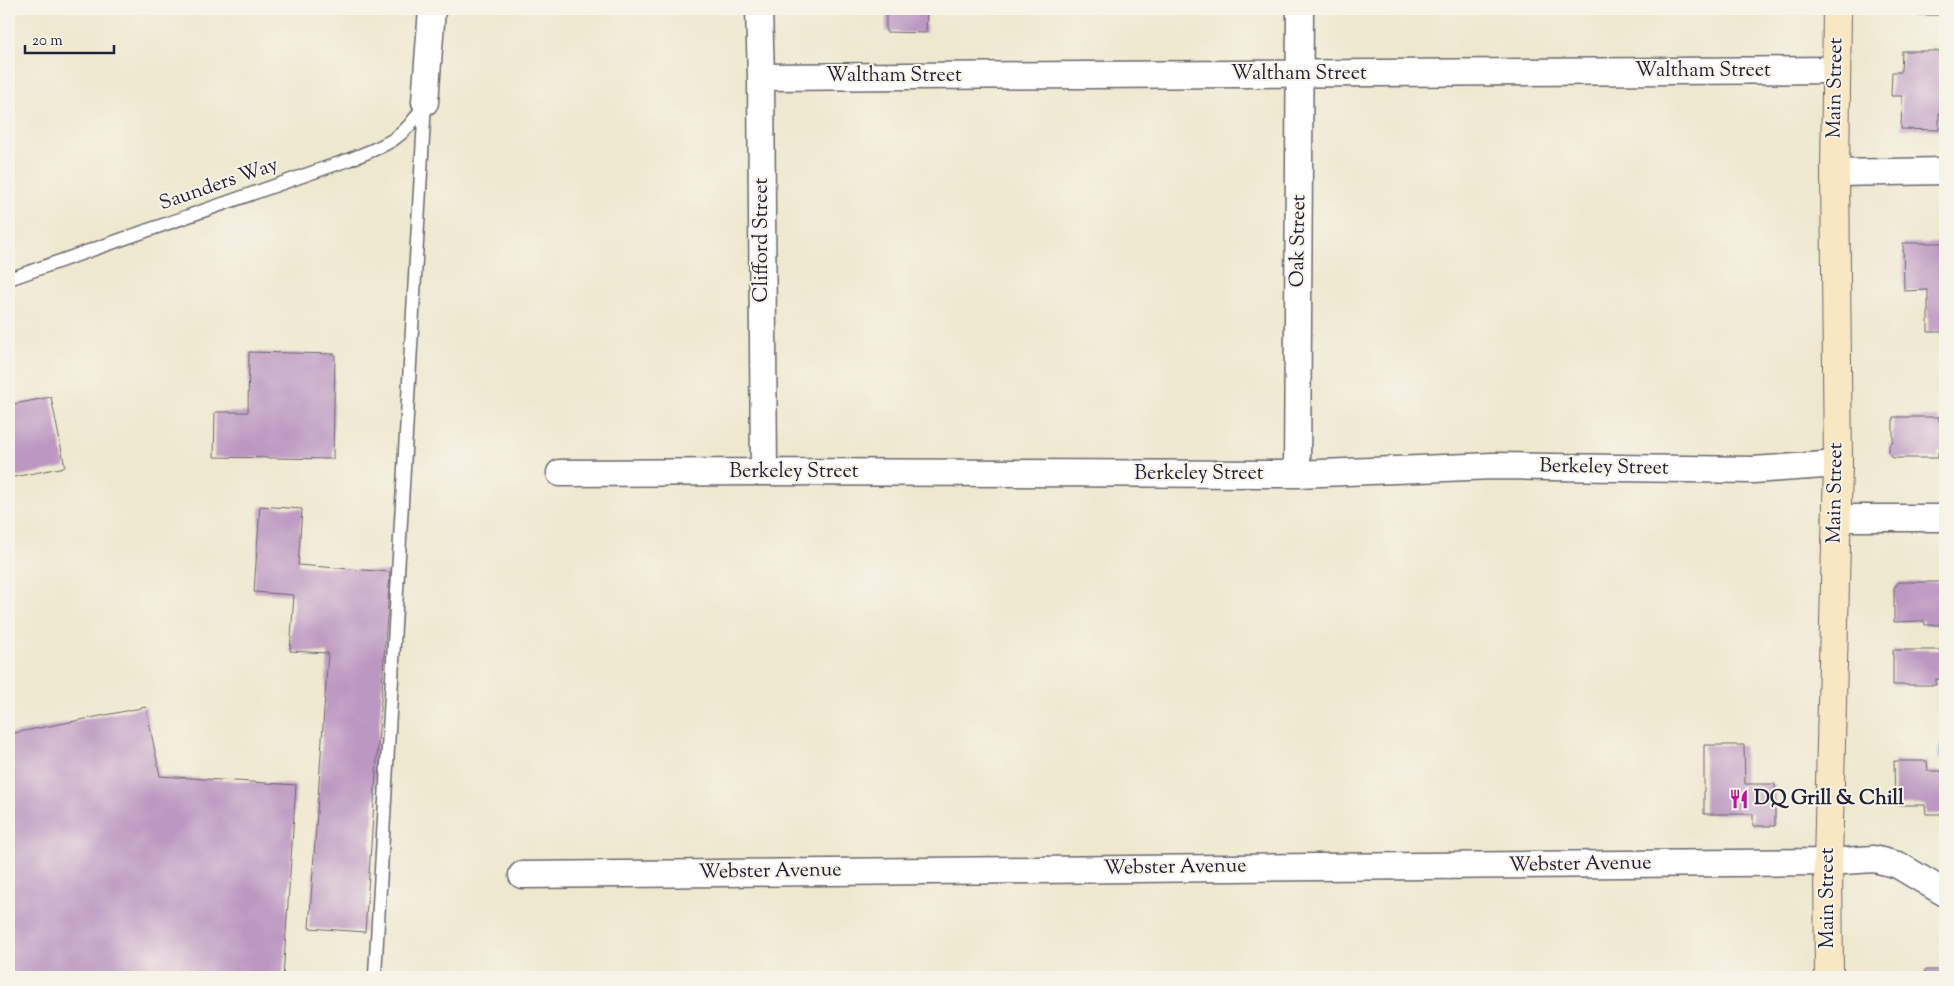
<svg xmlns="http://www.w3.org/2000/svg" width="1954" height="986" viewBox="0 0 1954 986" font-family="'Sorts Mill Goudy',serif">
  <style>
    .water { fill: #69b3e2; stroke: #466a8e }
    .building { fill: #bb97c1 }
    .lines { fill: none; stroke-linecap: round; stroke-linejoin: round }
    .service-casing { stroke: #69676f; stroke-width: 15 }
    .minor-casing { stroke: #69676f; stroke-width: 29 }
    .secondary-casing { stroke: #69676f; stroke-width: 30 }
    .service { stroke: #fff; stroke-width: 12 }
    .minor { stroke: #fff; stroke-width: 26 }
    .secondary { stroke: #f9e7c3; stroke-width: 28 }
    .labels { text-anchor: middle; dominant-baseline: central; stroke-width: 4; stroke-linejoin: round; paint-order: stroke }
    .street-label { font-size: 20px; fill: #22223b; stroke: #f7f3e8 }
    .poi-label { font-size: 20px; font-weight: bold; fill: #22223b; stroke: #f7f3e8; text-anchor: start }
  </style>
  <rect width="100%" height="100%" fill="#f7f3e8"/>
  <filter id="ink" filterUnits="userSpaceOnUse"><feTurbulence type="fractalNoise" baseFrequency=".02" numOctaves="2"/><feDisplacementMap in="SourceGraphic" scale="10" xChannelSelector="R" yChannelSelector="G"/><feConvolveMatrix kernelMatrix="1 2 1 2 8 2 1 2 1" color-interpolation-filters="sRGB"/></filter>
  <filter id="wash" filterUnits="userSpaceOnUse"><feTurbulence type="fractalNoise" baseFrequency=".0096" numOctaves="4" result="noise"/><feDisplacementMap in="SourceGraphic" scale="20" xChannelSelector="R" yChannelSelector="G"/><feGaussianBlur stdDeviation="1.12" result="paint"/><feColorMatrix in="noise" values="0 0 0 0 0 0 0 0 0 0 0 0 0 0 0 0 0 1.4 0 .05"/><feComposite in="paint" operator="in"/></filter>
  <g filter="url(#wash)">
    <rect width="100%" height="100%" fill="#eee8cf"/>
    <path class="water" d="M1945,740V766C1937,758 1936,748 1945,740Z"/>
    <g id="blocks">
      <path class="building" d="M886,9H927L926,33L886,32Z
        M1907,9H1944L1943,15H1906Z
        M1902,51H1940V92L1945,93V113H1939V130L1901,129L1902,96H1891L1892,72H1901Z
        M1903,243H1945V332H1928V290L1904,291Z
        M249,352L335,354L333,459L214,457L215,412H248Z
        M51,397L65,467L9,478V405Z
        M1893,417H1939V421H1945V452H1938V458H1893L1889,453V445L1893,441Z
        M260,506L302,509L298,565L390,572L365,932L309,928L328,653L290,651L294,595L254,592Z
        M1899,582H1940V598H1945V618H1941L1942,625H1925L1924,621L1894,622V588Z
        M1893,650H1945V679H1936V685H1893Z
        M146,707L160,776L296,785L283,977H9V734Z
        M1704,745H1744L1745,784H1775V826H1753V814H1704Z
        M1894,761H1927L1928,771H1945V814H1926L1925,805H1895Z
        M1925,970H1945V977H1925Z"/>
    </g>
  </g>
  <g filter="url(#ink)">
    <use href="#blocks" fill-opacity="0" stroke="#69676f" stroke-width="1"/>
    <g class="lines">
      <defs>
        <path id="service" d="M9,279L348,160C383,146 403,141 423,106
          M375,975L425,102"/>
        <path id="minor" d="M759,9L761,77L764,472
          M761,77L1836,70
          M425,102L432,9
          M1835,173L1945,171
          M560,473L764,472L1297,474L1493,466L1753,470L1838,464
          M1297,474L1300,9
          M1836,518H1945
          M522,875L1828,862L1874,859L1898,865L1945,893"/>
        <path id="secondary" d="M1829,977L1828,862L1838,464L1835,173L1837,9"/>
      </defs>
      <use href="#service" class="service-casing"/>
      <use href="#minor" class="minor-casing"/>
      <use href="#secondary" class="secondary-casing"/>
      <use href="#service" class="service"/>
      <use href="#minor" class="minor"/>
      <use href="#secondary" class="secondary"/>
    </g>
  </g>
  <defs>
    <symbol id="restaurant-bare" viewBox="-9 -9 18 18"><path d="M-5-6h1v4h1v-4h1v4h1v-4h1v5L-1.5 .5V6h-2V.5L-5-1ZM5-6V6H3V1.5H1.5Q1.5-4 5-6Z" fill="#b5179e" stroke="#f7f3e8" stroke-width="2.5" paint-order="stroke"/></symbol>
  </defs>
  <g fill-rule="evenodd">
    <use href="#restaurant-bare" x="1725" y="785" width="28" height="28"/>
  </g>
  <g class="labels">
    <g class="street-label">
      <text x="1703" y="71">Waltham Street</text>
      <text x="1299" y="74">Waltham Street</text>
      <text x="894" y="76">Waltham Street</text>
      <text transform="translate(1836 88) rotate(-89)">Main Street</text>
      <text transform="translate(219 185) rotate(-19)">Saunders Way</text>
      <text transform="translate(762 240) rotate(-90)">Clifford Street</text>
      <text transform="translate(1299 241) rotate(-89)">Oak Street</text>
      <text transform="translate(1604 468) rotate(1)">Berkeley Street</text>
      <text x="794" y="472">Berkeley Street</text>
      <text x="1199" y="474">Berkeley Street</text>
      <text transform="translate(1836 493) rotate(-89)">Main Street</text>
      <text transform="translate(1580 865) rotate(-1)">Webster Avenue</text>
      <text transform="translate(1175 868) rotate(-1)">Webster Avenue</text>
      <text transform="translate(770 872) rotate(-1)">Webster Avenue</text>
      <text transform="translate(1828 898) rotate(-90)">Main Street</text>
    </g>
    <g class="poi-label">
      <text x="1754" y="799">DQ Grill &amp; Chill</text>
    </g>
  </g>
  <rect width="1954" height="986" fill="none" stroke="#f7f3e8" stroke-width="30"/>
  <path d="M25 45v8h89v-8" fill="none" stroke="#22223b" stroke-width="2.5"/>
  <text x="32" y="45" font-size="15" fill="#22223b" stroke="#f7f3e8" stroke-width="4" paint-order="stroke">20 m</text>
</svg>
